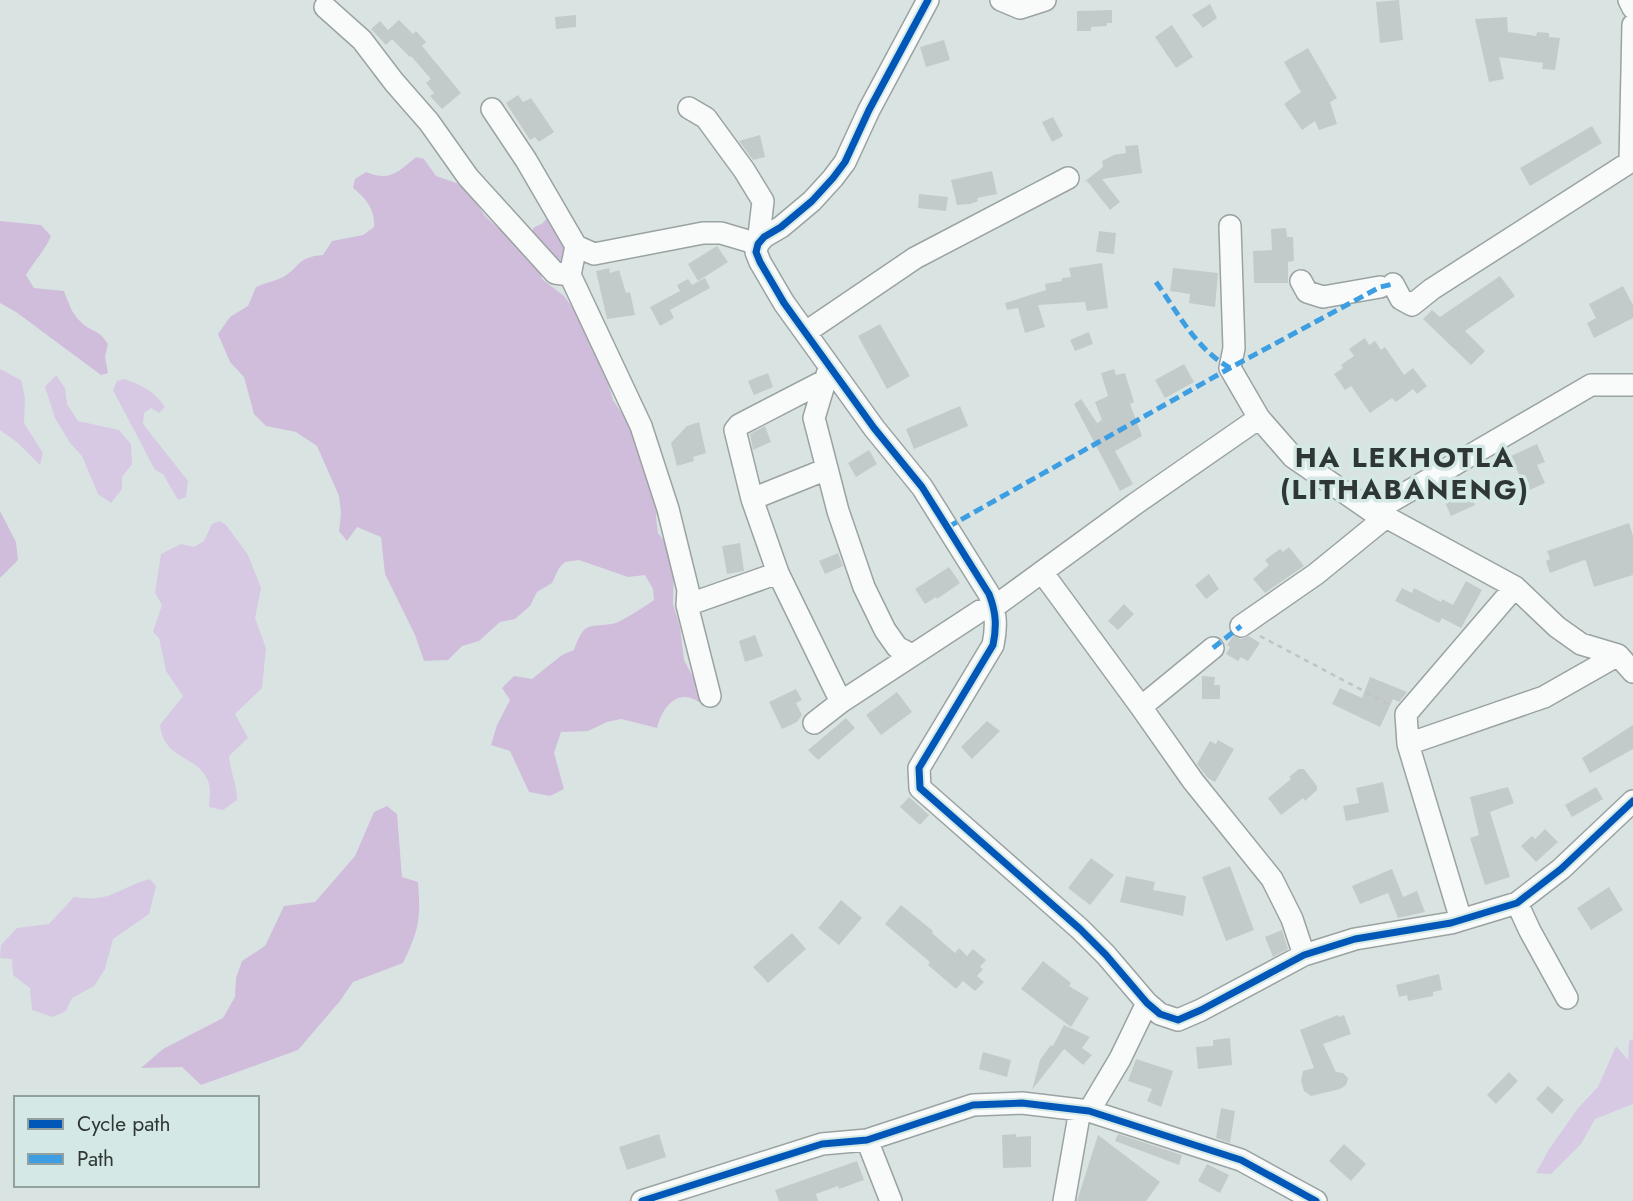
<svg xmlns="http://www.w3.org/2000/svg" width="1633" height="1201" viewBox="0 0 1633 1201" font-family="Jost,sans-serif">
  <style>
    .green { fill: #d7c8e3 }
    .forest { fill: #d0bddc }
    .building { fill: #c2cbc9 }
    .lines { fill: none; stroke-linecap: round; stroke-linejoin: round }
    .minor-casing { stroke: #9aa3a1; stroke-width: 24 }
    .path { stroke: #bfc4c4; stroke-width: 2.5; stroke-dasharray: 5 5; stroke-linecap: butt }
    .minor { stroke: #f9fbfb; stroke-width: 21 }
    .quiet { stroke: #3d9ee2; stroke-width: 5; stroke-dasharray: 10 5; stroke-linecap: butt }
    .cycleway-casing { stroke: #d4e8e5; stroke-width: 11 }
    .cycleway { stroke: #0057b8; stroke-width: 7 }
    .labels { text-anchor: middle; dominant-baseline: central; stroke-width: 7; stroke-linejoin: round; paint-order: stroke }
    .district-label { font-size: 28px; font-weight: bold; letter-spacing: 2px; fill: #2f3736; stroke: #d4e8e5 }
  </style>
  <rect width="100%" height="100%" fill="#d9e4e2"/>
  <path class="green" d="M0,369L21,380L25,398L24,423L43,453L40,465L18,443L0,430Z
    M56,375L65,388L67,404L78,421L119,430L131,444L132,464L122,477V489L111,503L98,494L82,456L70,443L55,418L45,387Z
    M124,379C142,385 154,391 165,407L159,413L151,408L144,413L143,424L188,481L186,497L178,500L163,474L155,470L113,390L117,381Z
    M220,521L226,525L248,555L261,588L255,618L266,648L262,688L235,714L248,738L229,756C230,771 237,784 237,800L223,810L209,807C209,800 211,791 209,784C200,754 164,762 160,725L183,696L166,671L159,638L153,632L162,605L155,593L161,554L181,544L194,547L204,541L212,524Z
    M150,879L156,886L149,914L113,939L105,969L94,986L72,998L66,1011L53,1017L32,1010L30,988L13,975L12,959L0,958L1,945L17,928L49,924L74,897C112,903 117,888 150,879Z
    M1633,1039V1104L1595,1119L1581,1144L1551,1174L1536,1173L1548,1151L1578,1108L1598,1087L1616,1046L1628,1060L1629,1041Z"/>
  <path class="forest" d="M416,157L424,159L436,176L465,186L485,216L498,228L514,237L537,263L542,279L564,296L575,311L607,379L613,400L633,430L659,503L656,517L658,533L668,546L674,563L673,604L680,627L684,660L702,694L699,702C677,687 662,708 657,728L621,719L607,722L588,731L561,732L554,753L564,789L550,796L529,792L510,751L491,745L497,725L510,700L502,688L514,676L532,679L562,655L574,650C585,618 590,629 616,623C624,620 647,605 654,600L653,589L645,575L628,577L579,560L565,562L559,568L552,583L537,592L530,606L515,619L500,622L479,641L462,646L448,660L424,661L415,635L385,574L381,537L357,527L347,541L339,531L341,513L339,496L317,446L296,432L266,426L254,414L244,377L230,362L218,334L230,317L248,306L256,287C265,283 275,281 283,277C301,267 296,257 323,255L332,241L363,235L374,227C375,210 367,199 353,188L355,179L366,172C390,182 398,172 416,157Z
    M550,214L568,235L565,258L556,263L533,237V228L543,223Z
    M0,221L41,225L51,236C45,251 34,261 26,275L34,288L64,291C68,301 72,315 81,322C92,333 98,328 108,344L105,357L108,373L101,375L16,312L0,303Z
    M0,511L16,542L18,560L0,578Z
    M387,806L397,814L402,877L418,882C421,919 419,930 403,963L353,982L340,1001L298,1050L201,1085L182,1067L141,1068L163,1049L223,1018L235,997L236,978L242,961L265,946L284,906L315,902L355,856L374,812Z"/>
  <path class="building" d="M1399,0L1403,40L1380,43L1376,2Z
    M1210,4L1217,18L1203,28L1192,15Z
    M1112,10V23H1107V26L1091,27V31H1077V11Z
    M576,15V27L556,29L555,17Z
    M1507,17L1508,32L1536,36L1537,32L1549,33V37L1560,38L1555,70L1542,69L1543,63L1499,57L1504,79L1489,82L1475,19Z
    M399,20L413,34L416,31L426,42L422,46L461,93L442,109L430,96L434,93L426,83L431,79L411,56L410,57L392,39L386,45L371,29L380,21L388,30Z
    M1172,25L1193,57L1176,68L1155,37Z
    M944,40L950,60L926,67L920,47Z
    M1308,48L1337,98L1330,102L1337,124L1319,130L1315,121L1302,130L1284,104L1301,92L1284,62Z
    M518,95L523,102L531,98L554,132L539,142L535,137L530,140L506,103Z
    M1053,117L1063,136L1052,142L1042,122Z
    M1592,126L1602,143L1530,186L1520,168Z
    M760,135L765,157L753,160L739,141Z
    M1138,145L1142,173L1102,179L1120,202L1110,210L1087,181L1084,182L1103,167L1102,161L1114,155L1126,153L1125,146Z
    M992,171L997,194L977,198L978,201L970,204L957,205L951,180Z
    M919,194L948,197L946,211L918,208Z
    M1286,228L1287,237H1293L1294,261L1288,262V283H1254L1253,251L1272,250L1271,229Z
    M1099,231L1116,233L1114,254L1096,252Z
    M717,246L728,262L698,281L688,264Z
    M1102,263L1108,308L1087,311L1085,302L1038,305L1045,327L1025,333L1018,308L1007,310L1005,303L1046,290L1045,284L1062,281V278L1071,277L1069,268Z
    M609,268L610,273L619,270L626,293L630,292L635,315L607,319L596,271Z
    M1173,268L1218,273L1215,307L1189,303L1190,294L1170,291Z
    M1500,276L1515,296L1465,331L1485,351L1471,365L1423,319L1432,310L1440,317Z
    M705,278L710,288L670,310L674,318L660,326L650,307L680,291L677,285L688,279L692,285Z
    M1623,286L1633,305V318L1594,338L1587,323L1596,318L1589,304Z
    M880,324L910,376L887,389L858,336Z
    M1089,332L1093,344L1075,351L1070,340Z
    M1365,338L1369,345L1375,341L1381,350L1385,347L1404,375L1413,368L1427,386L1417,394L1413,389L1396,402L1392,398L1370,413L1351,386L1345,390L1334,374L1343,368L1341,365L1354,356L1349,349Z
    M1184,364L1194,382L1165,398L1155,380Z
    M1114,369L1116,375L1125,373L1134,402L1130,404L1142,436L1115,451L1133,484L1120,491L1074,404L1081,399L1097,423L1102,420L1095,402L1108,396L1101,373Z
    M768,373L773,387L754,395L748,381Z
    M960,406L968,426L914,449L906,429Z
    M699,422L706,453L693,457L694,461L677,466L671,443L687,426Z
    M765,426L771,442L753,450L750,434Z
    M1537,444L1545,462L1537,465L1545,483L1523,493L1518,481L1521,479L1511,456Z
    M869,450L877,464L856,477L848,463Z
    M1461,476L1475,505L1451,516L1441,493L1449,489L1447,484Z
    M1629,523L1633,536V575L1594,587L1586,561L1584,560L1550,573L1546,561L1550,559L1547,551Z
    M740,543L744,571L727,574L722,546Z
    M1289,547L1304,566L1265,593L1253,579L1269,565L1265,560L1280,549L1283,552Z
    M838,553L843,566L825,574L819,561Z
    M949,567L960,583L937,599L936,597L925,604L915,589Z
    M1209,574L1219,589L1206,599L1195,585Z
    M1466,581L1482,590L1461,628L1442,618L1439,623L1395,601L1402,588L1412,593L1414,588L1441,602L1442,599L1453,605Z
    M1124,604L1134,614L1118,630L1108,621Z
    M755,635L763,656L745,662L739,641Z
    M1233,636L1241,639L1249,636L1260,643L1248,661L1241,657L1238,661L1226,654L1230,647L1227,645Z
    M1202,676L1215,677L1214,685H1220V699H1202Z
    M1370,677L1407,692L1399,702L1393,699L1380,727L1332,704L1340,688L1362,698Z
    M796,689L802,700L796,703L802,715L797,722L782,729L769,702Z
    M897,692L912,712L881,735L866,715Z
    M846,718L855,728L818,760L808,750Z
    M987,721L1000,731L972,759L961,747Z
    M1633,725V749L1590,773L1582,758Z
    M1218,740L1234,749L1215,782L1208,778L1197,764L1210,741L1216,744Z
    M1299,769H1304L1317,786V790L1305,801L1303,798L1281,815L1268,798L1291,779L1289,777Z
    M1383,782L1389,812L1346,821L1343,806L1359,803L1356,788Z
    M1508,787L1514,803L1490,812L1510,877L1485,885L1470,838L1479,835L1470,797Z
    M1596,787L1603,799L1572,817L1565,805Z
    M909,797L929,815L920,825L900,807Z
    M1545,829L1558,842L1536,862L1521,846L1532,836L1535,839Z
    M1091,858L1114,875L1090,905L1068,888Z
    M1230,866L1254,930L1226,941L1202,877Z
    M1392,869L1403,897L1417,891L1425,912L1398,918L1388,893L1360,904L1352,886Z
    M1126,876L1155,882L1153,890L1186,896L1183,916L1120,902Z
    M1609,887L1623,910L1591,930L1577,908Z
    M841,900L862,918L839,945L818,928Z
    M901,905L933,931L932,933L955,953L959,948L967,956L973,949L986,960L980,967L983,969L977,976L984,982L975,991L963,981L956,989L928,965L930,962L885,924Z
    M1282,930L1288,949L1273,957L1265,937Z
    M792,933L806,949L768,983L753,967Z
    M1043,961L1071,983L1069,986L1089,998L1071,1027L1021,989Z
    M1439,974L1442,990L1433,992V996L1408,1001L1407,995L1399,997L1396,985Z
    M1338,1015L1339,1017L1344,1015L1351,1034L1323,1044L1336,1072L1343,1073L1348,1078L1346,1085L1340,1089L1311,1096L1304,1091L1301,1081L1303,1071L1314,1068L1300,1030Z
    M1064,1025L1090,1037L1082,1048L1092,1055L1083,1065L1064,1049L1032,1090L1040,1060L1051,1045L1053,1046Z
    M1230,1038L1232,1065L1198,1069L1196,1047L1213,1046V1040Z
    M983,1052L1011,1060L1007,1077L979,1069Z
    M1136,1059L1173,1071L1161,1107L1147,1101L1152,1089L1128,1081Z
    M1509,1072L1518,1081L1496,1104L1487,1095Z
    M1548,1086L1564,1100L1552,1114L1536,1099Z
    M1221,1108L1235,1111L1230,1143L1216,1138Z
    M659,1134L666,1157L627,1170L619,1147Z
    M1016,1134V1137L1031,1136V1167L1003,1168L1002,1135Z
    M1118,1134L1182,1155L1179,1165L1115,1141Z
    M1098,1135L1160,1182L1146,1201H1077Z
    M1344,1144L1366,1164L1351,1181L1329,1161Z
    M857,1161L864,1180L839,1189L838,1186L816,1194L818,1201H779L775,1190Z
    M1207,1164L1229,1175L1220,1193L1198,1181Z"/>
  <g class="lines">
    <defs>
      <path id="minor" d="M928,0L869,110L845,162L833,178L812,201L781,227L764,237L758,244L756,252L760,262L784,303L874,428L922,487L989,594C996,612 997,626 993,645L919,768L920,788L1080,929L1106,955L1147,1003L1160,1014L1178,1020L1201,1010L1304,955L1355,939L1451,923L1517,903L1561,869L1633,801
        M1001,0L1020,8L1045,0
        M1629,0L1633,8
        M325,7L362,40L394,82L429,122L468,177L555,273L570,275
        M492,109L526,160L576,246L594,254L703,233H721L758,244L763,201L744,170L706,118L689,108
        M1630,161L1633,25
        M1230,226L1234,348L1230,368L1259,418
        M576,246L570,275L641,426L668,509L688,590L687,605L710,696
        M1301,281L1307,292L1323,297L1380,287
        M1393,284L1401,299L1412,305L1432,289L1633,160
        M806,332L915,258L1068,178
        M829,368L814,418L838,511L864,587L885,630L897,647L912,655
        M752,499L735,430L739,425L826,380
        M1042,572L1141,707L1193,781L1272,879L1292,919L1304,955
        M778,573L752,499L827,469
        M687,605L778,573L841,702
        M1241,626L1316,574L1386,517
        M1618,655L1581,644L1557,627L1515,587L1386,517L1373,512L1591,385H1633
        M1141,707L1213,648
        M814,723L841,702L980,611L994,607L1135,504L1259,418L1293,457L1373,512
        M1408,744L1544,697L1618,655L1633,672
        M1517,903L1530,931L1567,998
        M1461,920L1408,744L1406,714L1515,587
        M1089,1111L1120,1059L1147,1003
        M867,1140L891,1201
        M642,1201L822,1144L867,1140L973,1105L1022,1103L1089,1111L1241,1160L1316,1201
        M1064,1201L1080,1110"/>
    </defs>
    <use href="#minor" class="minor-casing"/>
    <path class="path" d="M1260,636L1390,705"/>
    <use href="#minor" class="minor"/>
    <path class="quiet" d="M1156,282C1178,313 1196,349 1230,368
      M948,527L1230,368L1380,287L1393,284
      M1213,648L1241,626"/>
    <defs>
      <path id="cycleway" d="M928,0L869,110L845,162L833,178L812,201L781,227L764,237L758,244L756,252L760,262L784,303L874,428L922,487L989,594C996,612 997,626 993,645L919,768L920,788L1080,929L1106,955L1147,1003L1160,1014L1178,1020L1201,1010L1304,955L1355,939L1451,923L1517,903L1561,869L1633,801
        M642,1201L822,1144L867,1140L973,1105L1022,1103L1089,1111L1241,1160L1316,1201"/>
    </defs>
    <use href="#cycleway" class="cycleway-casing"/>
    <use href="#cycleway" class="cycleway"/>
  </g>
  <g class="labels">
    <g class="district-label">
      <text x="1405" y="457">HA LEKHOTLA<tspan x="1405" dy="32">(LITHABANENG)</tspan></text>
    </g>
  </g>
  <rect x="14" y="1096" width="245" height="91" fill="#d4e8e5" stroke="#92a19f" stroke-width="2"/>
  <rect x="28" y="1119" width="35" height="10" fill="#0057b8" stroke="#92a19f" stroke-width="2"/>
  <text x="77" y="1131" font-size="21" fill="#2f3736">Cycle path</text>
  <rect x="28" y="1154" width="35" height="10" fill="#3d9ee2" stroke="#92a19f" stroke-width="2"/>
  <text x="77" y="1166" font-size="21" fill="#2f3736">Path</text>
</svg>
